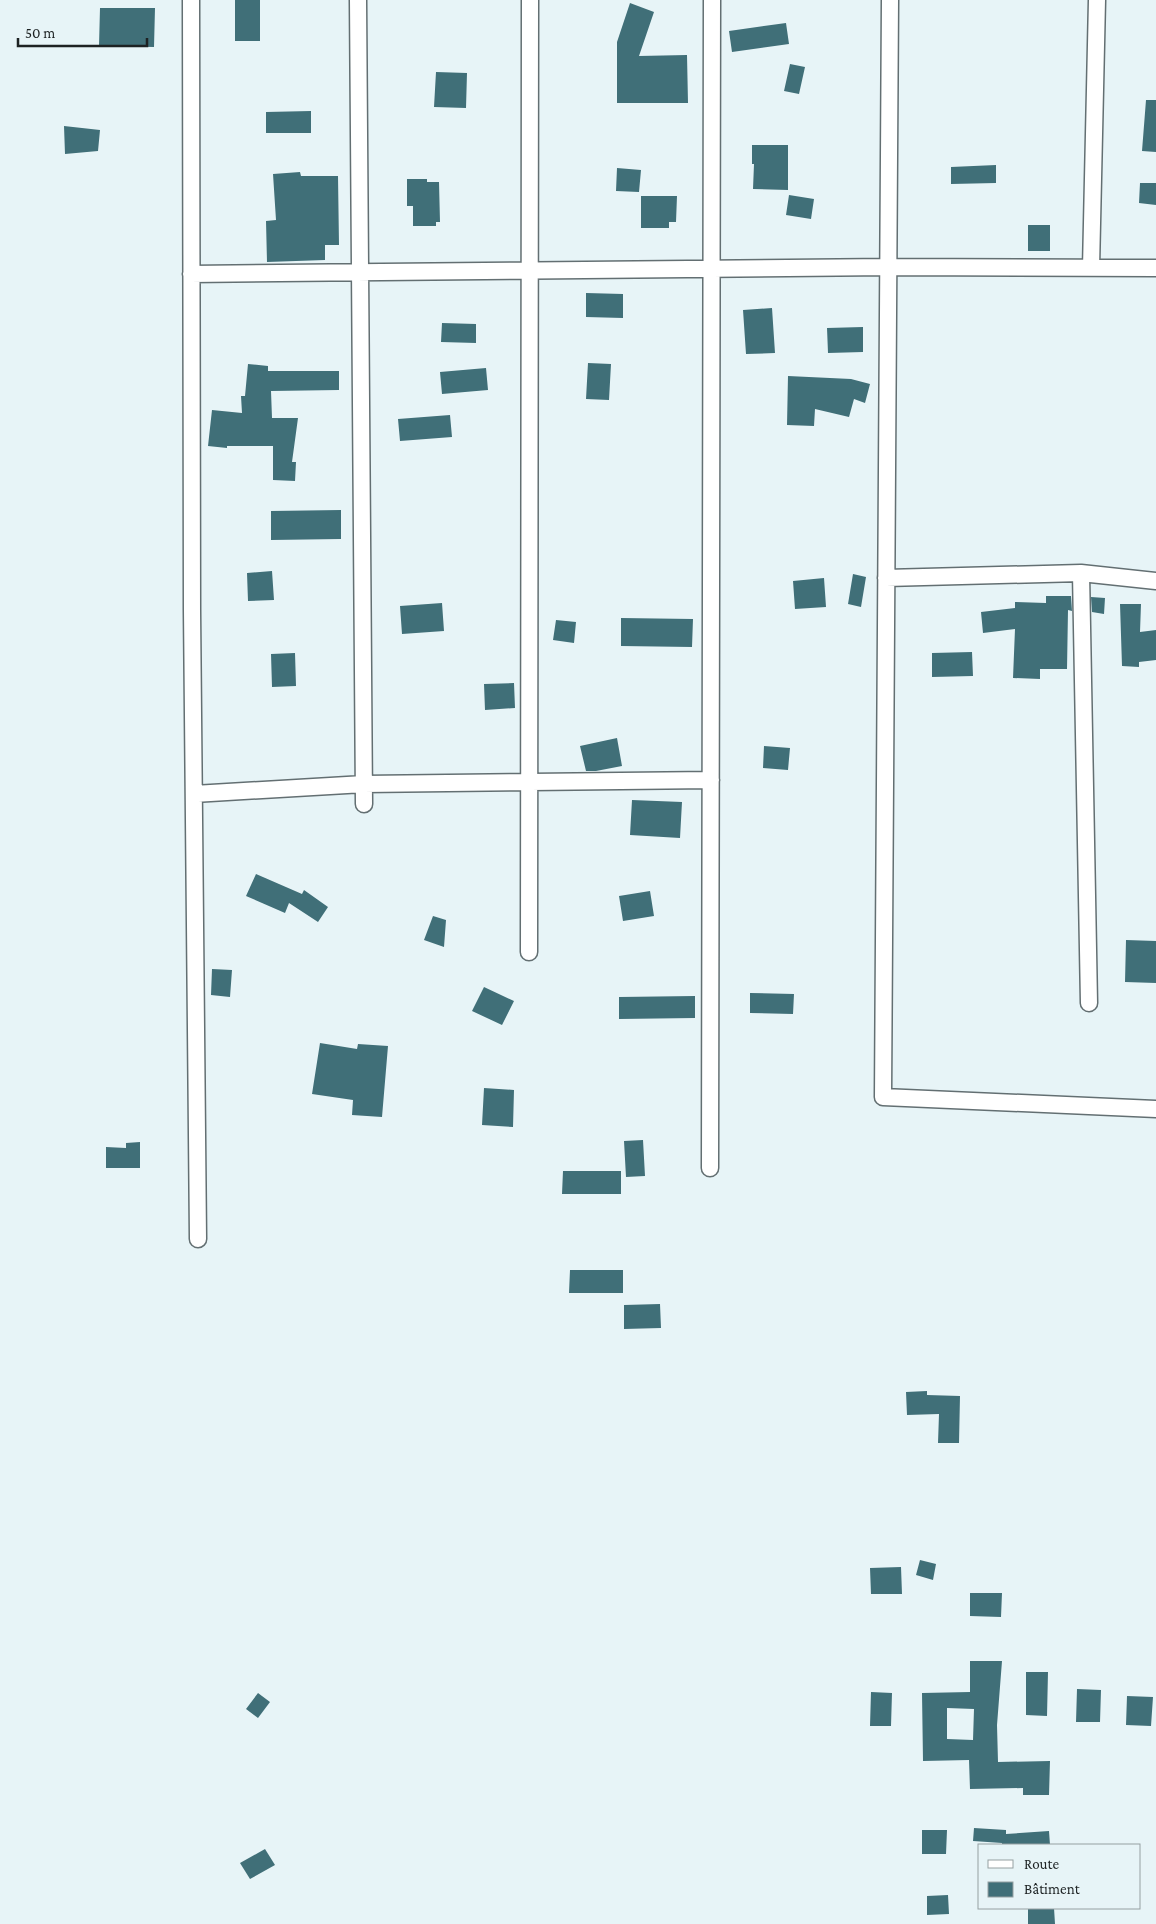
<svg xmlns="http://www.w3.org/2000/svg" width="1156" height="1924" viewBox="0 0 1156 1924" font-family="'Crimson Pro',serif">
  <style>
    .building { fill: #406f78; fill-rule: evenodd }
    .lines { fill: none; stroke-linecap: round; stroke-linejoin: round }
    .street-casing { stroke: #636f72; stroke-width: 19 }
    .street { stroke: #fff; stroke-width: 16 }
  </style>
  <rect width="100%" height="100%" fill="#e7f4f7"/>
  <path class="building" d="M235,0H260V41H235Z
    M630,3L654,12L639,56L687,55L688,103H617V42Z
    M100,8H155L154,47L99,46Z
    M786,23L789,44L732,52L729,31Z
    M790,64L805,67L799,94L784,91Z
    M436,72L467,73L466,108L434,107Z
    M1146,100H1156V152L1142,151Z
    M311,111V133H266V112Z
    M64,126L100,130L98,151L65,154Z
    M752,145H788V190L753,189L754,164H752Z
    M996,165V183L951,184V167Z
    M617,168L641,170L639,192L616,191Z
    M300,172L301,176H338L339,245H325V260L267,262L266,221L276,220L273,174Z
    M407,179H427V182H439L440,222H436V226H413V206H407Z
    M1140,183H1156V205L1139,203Z
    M789,195L814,199L811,219L786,215Z
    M641,196H677L676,222H669V228H641Z
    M1028,225H1050V251H1028Z
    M586,293L623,294V318L586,317Z
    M772,308L775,353L746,354L743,310Z
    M442,323L476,324V343L441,342Z
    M863,327V352L828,353L827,328Z
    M588,363L611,364L609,400L586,399Z
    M248,364L268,366V371H339V390L271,391L272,418H298L292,462H296L295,481L273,480V446H227V448L208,446L212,410L242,413L241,396H245Z
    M486,368L488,390L442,394L440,372Z
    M788,376L851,379L870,384L865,403L854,399L849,417L815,409L814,426L787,425Z
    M450,415L452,437L400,441L398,419Z
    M341,510V539L271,540V511Z
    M272,571L274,600L248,601L247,573Z
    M853,574L866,577L861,607L848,604Z
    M824,578L826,607L795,609L793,581Z
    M1046,596H1071L1072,611L1068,610L1067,669H1040V679L1013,678L1015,629L983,633L981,612L1015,608V602L1046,603Z
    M1091,597L1105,598L1104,614L1092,612Z
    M442,603L444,631L402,634L400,606Z
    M1120,604H1141L1140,632L1156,630V660L1139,662V667L1122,666Z
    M621,618L693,619L692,647L621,646Z
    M556,620L576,622L574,643L553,640Z
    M972,652L973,676L932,677V653Z
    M295,653L296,686L272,687L271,654Z
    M514,683L515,708L485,710L484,684Z
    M617,738L622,766L596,771H586L580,746Z
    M764,746L790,748L788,770L763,768Z
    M632,800L682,802L680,838L630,835Z
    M256,874L302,894L304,890L328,907L318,922L289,903L285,913L246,896Z
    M650,891L654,916L623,921L619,896Z
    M433,916L446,920L444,947L424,940Z
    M1126,940L1156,941V983L1125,982Z
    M212,969L232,970L230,997L211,995Z
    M484,987L514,1001L502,1025L472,1011Z
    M750,993L794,994L793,1014L750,1013Z
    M695,996V1018L619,1019V997Z
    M320,1043L357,1049L358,1044L388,1046L382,1117L352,1115L353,1100L312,1094Z
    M484,1088L514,1090L513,1127L482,1125Z
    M643,1140L645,1176L626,1177L624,1141Z
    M140,1142V1168H106V1147L126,1148V1143Z
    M563,1171H621V1194H562Z
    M570,1270H623V1293H569Z
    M660,1304L661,1328L624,1329V1305Z
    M927,1391V1395L960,1396L959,1443H938L939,1414L907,1415L906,1392Z
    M920,1560L936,1564L933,1580L916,1575Z
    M901,1567L902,1594H871L870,1568Z
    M970,1593H1002L1001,1617L970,1616Z
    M970,1661H1002L997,1725L998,1762L1050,1761L1049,1795H1023V1788L970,1789L969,1760L923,1761L922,1693L970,1692ZM947,1708L974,1709L973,1740L947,1739Z
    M1026,1672H1048L1047,1716L1026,1715Z
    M1077,1689L1101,1690L1100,1722H1076Z
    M871,1692L892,1693L891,1726H870Z
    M258,1693L270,1702L258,1718L246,1709Z
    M1127,1696L1153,1697L1151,1726L1126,1725Z
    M974,1828L1006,1830V1834L1049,1831L1050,1845H1002V1843L973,1841Z
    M922,1830H947L946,1854H922Z
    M265,1849L275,1865L250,1879L240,1863Z
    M948,1895L949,1914L927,1915V1896Z
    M1028,1908H1054L1055,1924H1028Z"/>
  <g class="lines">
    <defs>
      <path id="street" d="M191,0L192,610L198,1239
        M358,0L364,804
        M890,0L883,1097L1156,1109
        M1091,268L1097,0
        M191,274L889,267L1156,268
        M1081,573L1089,1003
        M886,578L1081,573L1156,581
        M194,794L364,784L711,780
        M529,952L530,0
        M710,1168L712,0"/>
    </defs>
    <use href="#street" class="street-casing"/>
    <use href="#street" class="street"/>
  </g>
  <rect x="978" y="1844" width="162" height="65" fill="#e7f4f7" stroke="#96a0a2"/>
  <rect x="988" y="1860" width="25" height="8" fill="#ffffff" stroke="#96a0a2"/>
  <text x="1024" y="1869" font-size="15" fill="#1d2223">Route</text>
  <rect x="988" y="1882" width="25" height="15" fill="#406f78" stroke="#96a0a2"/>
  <text x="1024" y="1894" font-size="15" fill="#1d2223">Bâtiment</text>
  <path d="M18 38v8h129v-8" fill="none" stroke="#1d2223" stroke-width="2.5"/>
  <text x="25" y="38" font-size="15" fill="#1d2223" stroke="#e7f4f7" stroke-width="4" paint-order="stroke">50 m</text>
</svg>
